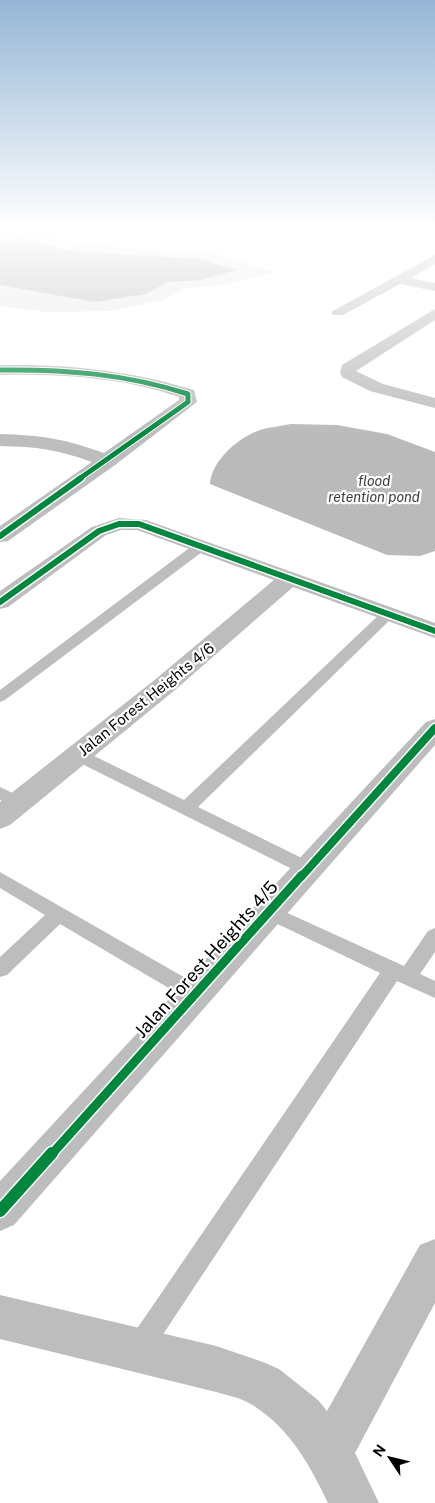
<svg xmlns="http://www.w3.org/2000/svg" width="435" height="1503" viewBox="0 0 435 1503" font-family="'Public Sans',sans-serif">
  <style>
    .green { fill: #e8e8e8 }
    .water { fill: #bababa }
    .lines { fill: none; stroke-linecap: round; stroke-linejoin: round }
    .service { fill: #bdbdbd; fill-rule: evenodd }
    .minor { fill: #bdbdbd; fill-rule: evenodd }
    .cycleway-far4-casing { stroke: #fff; stroke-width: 7 }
    .cycleway-far3-casing { stroke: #fff; stroke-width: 9 }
    .cycleway-far2-casing { stroke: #fff; stroke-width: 11 }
    .cycleway-far1-casing { stroke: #fff; stroke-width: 12 }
    .cycleway-casing { stroke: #fff; stroke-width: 15 }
    .cycleway-far4 { stroke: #00873e; stroke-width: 5 }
    .cycleway-far3 { stroke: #00873e; stroke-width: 6 }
    .cycleway-far2 { stroke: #00873e; stroke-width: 8 }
    .cycleway-far1 { stroke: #00873e; stroke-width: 9 }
    .cycleway { stroke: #00873e; stroke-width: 12 }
    .labels { text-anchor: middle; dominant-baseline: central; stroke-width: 4.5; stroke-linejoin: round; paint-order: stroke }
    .far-water-label { font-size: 14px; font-style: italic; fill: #3e3e3e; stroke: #fff }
    .street-label { font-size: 15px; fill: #000; stroke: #fff }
    .near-street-label { font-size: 18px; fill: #000; stroke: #fff }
  </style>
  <rect width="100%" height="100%" fill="#fff"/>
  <path class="green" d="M0,227H36L38,232L77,243L223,255L276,273L220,285L183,289L164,300L110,311L48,312L0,306Z"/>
  <path class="water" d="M19,237L69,251L199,259L237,270L201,280L167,282L146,294L94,302L0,285V244Z
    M291,424L337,425L387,434L435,452V551L420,556L387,555L210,484C212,460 238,438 260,430C270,427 281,426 291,424Z"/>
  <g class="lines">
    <path class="service" d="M201,542L207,546L206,549L5,700L0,702V690L196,543Z
      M388,610L395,614L393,617L198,807L314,864L317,869L314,874L308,876L302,874L72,759L70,755L72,751H84L184,800L383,611Z
      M0,787L25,799L28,803L25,807L19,809L0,800Z
      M0,872L203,988L206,994L203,1000L196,1003L189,1000L60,924L7,975L0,977V957L45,915L0,888Z
      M270,905L404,966L428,931L435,928V952L420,974L435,981V998L397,981L148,1357L139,1361L130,1357L126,1348L130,1339L380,973L263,917L261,912L263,907Z"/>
    <path class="minor" d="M435,255V264L411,278L435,283V291L400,284L343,315H333L331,312Z
      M435,309V320L356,371L383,384L435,398V408L370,391L342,377L340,373L342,365Z
      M0,365C67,364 130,370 194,390L197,402L115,465L8,541L0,542V526L92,462C55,449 38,447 0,446V434C41,435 65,439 104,453L179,400V397C121,377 61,374 0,375Z
      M119,518L146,520L435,623V638L293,587L175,690L10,825L0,829V802L157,678L274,580L137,530H121L106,535L8,607L0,609V591L92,527Z
      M435,719V745L14,1225L0,1231V1181L426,722Z
      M435,1239V1303L355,1453L379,1503H328C310,1465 288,1425 249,1403C240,1398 227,1395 216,1392L0,1339V1295L216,1346L263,1362L279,1369L318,1400L327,1411L420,1245Z"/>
    <defs>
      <path id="cycleway-far4" d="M0,370C65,369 126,374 188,394V402L79,479"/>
      <path id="cycleway-far3" d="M0,536L81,478
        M0,602L99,531L119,524H139L435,631"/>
      <path id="cycleway-far2" d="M301,877L435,728"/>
      <path id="cycleway-far1" d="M51,1155L302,875"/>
      <path id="cycleway" d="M0,1211L52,1153"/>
    </defs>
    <use href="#cycleway-far4" class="cycleway-far4-casing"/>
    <use href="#cycleway-far3" class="cycleway-far3-casing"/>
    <use href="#cycleway-far2" class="cycleway-far2-casing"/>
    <use href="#cycleway-far1" class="cycleway-far1-casing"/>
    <use href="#cycleway" class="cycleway-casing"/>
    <use href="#cycleway-far4" class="cycleway-far4"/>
    <use href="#cycleway-far3" class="cycleway-far3"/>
    <use href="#cycleway-far2" class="cycleway-far2"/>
    <use href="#cycleway-far1" class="cycleway-far1"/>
    <use href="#cycleway" class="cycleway"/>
  </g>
  <linearGradient id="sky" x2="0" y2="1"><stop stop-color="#95b6d6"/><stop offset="0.52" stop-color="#fff"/><stop offset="1" stop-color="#fff" stop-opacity="0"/></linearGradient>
  <rect width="435" height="437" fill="url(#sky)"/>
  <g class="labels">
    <g class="far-water-label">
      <text x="374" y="481">flood<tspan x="374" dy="16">retention pond</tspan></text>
    </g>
    <g class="street-label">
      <text transform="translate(146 699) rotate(-39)">Jalan Forest Heights 4/6</text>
    </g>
    <g class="near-street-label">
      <text transform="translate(206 959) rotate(-48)">Jalan Forest Heights 4/5</text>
    </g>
  </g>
  <g transform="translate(390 1458) rotate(305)" stroke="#ffffff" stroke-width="4" paint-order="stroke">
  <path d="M0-4L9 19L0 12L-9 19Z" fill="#000000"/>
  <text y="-8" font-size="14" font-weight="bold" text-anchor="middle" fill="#000000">N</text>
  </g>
</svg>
